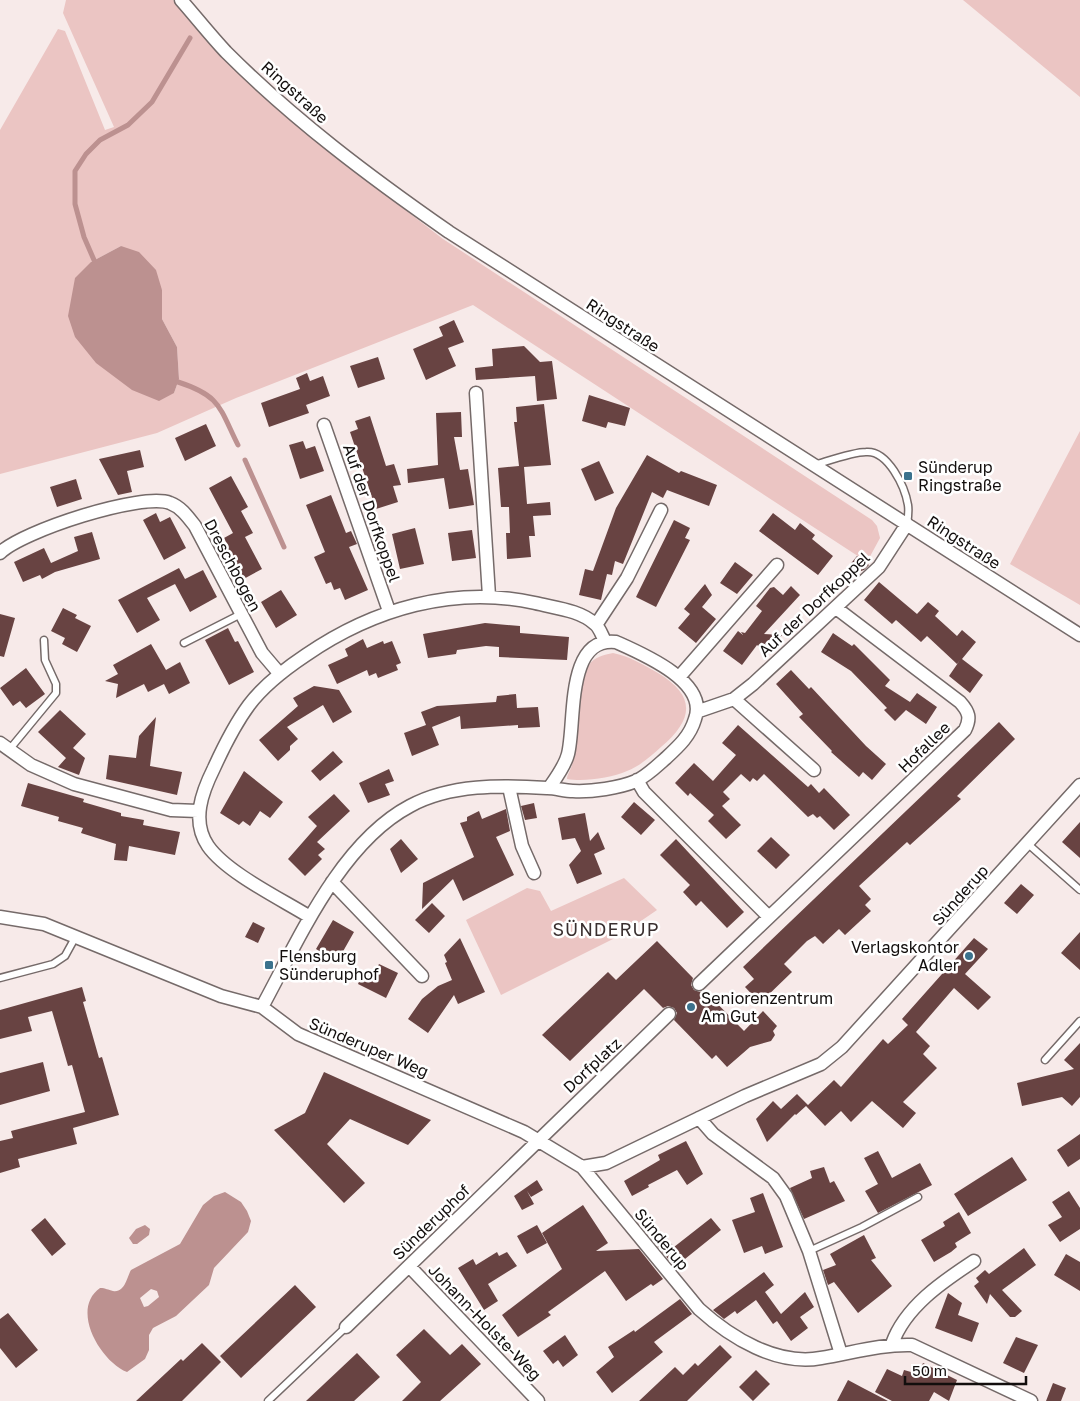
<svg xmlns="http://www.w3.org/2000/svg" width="1080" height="1401" viewBox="0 0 1080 1401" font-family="'Golos Text',sans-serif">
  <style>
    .green { fill: #ebc5c3; fill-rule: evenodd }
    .water { fill: #bc9190; fill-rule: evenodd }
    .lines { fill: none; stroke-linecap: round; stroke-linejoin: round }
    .stream { stroke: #bc9190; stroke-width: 5 }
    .building { fill: #684342 }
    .lane-casing { stroke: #756a69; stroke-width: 9 }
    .street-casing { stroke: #756a69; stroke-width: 15 }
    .lane { stroke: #fff; stroke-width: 6 }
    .street { stroke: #fff; stroke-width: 12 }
    .poi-dot { fill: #3b728d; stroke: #fff; stroke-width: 2 }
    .labels { text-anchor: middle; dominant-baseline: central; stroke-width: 5; stroke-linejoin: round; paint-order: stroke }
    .street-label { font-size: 16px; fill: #120e0d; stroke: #fff }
    .poi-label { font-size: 16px; fill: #120e0d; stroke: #fff; text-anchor: start }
    .neighbourhood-label { font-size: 18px; letter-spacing: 1px; fill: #3a3030; stroke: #fff }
  </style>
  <rect width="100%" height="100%" fill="#f7eae9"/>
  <path class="green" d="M66,0H173L210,42L299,128L443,239L872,520L877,526L880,538L867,562L473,305L236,398L157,433L0,474V130L58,29L65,31L105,130L114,127L63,13ZM121,246L162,290V319L177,347L179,379L174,393L91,262Z
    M963,0H1080V97Z
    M1080,431V605L1010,564Z
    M613,653C629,656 644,665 658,673C696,696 694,719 661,747C651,756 640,766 627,771C611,778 584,782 567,779C567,774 571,770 572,765C579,735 572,692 589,665C594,657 604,655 613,653Z
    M624,878L657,910L619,936L501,995L466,920L527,888L540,891L551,911Z"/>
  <path class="water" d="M121,246L139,252L156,270L162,290V319L177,347L179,379L174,393L159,401L132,390L96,363L75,337L68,316L75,278L91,262Z
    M225,1192L241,1202L247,1211L251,1221L248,1232L214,1268L209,1285L176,1316L153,1328L149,1335V1350L145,1359L127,1372C100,1361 70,1309 100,1288C106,1288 108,1290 113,1291C125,1293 127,1277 131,1270L180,1244L203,1205L214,1196ZM151,1289L157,1291L159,1297L148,1306L144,1307L140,1298Z
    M145,1225L150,1229L149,1235L137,1244H133L129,1238L136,1229Z"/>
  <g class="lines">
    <path class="stream" d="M94,260L84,237L75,204V171L86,154L100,140L128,125L152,102L190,38
      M178,382C221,396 219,407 238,445
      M245,460L284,547"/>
  </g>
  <path class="building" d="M454,320L464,342L448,348L456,366L426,380L413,349L443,336L439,327Z
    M524,346L540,362L552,361L557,399L537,401L535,376L476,380L475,368L493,366L492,349Z
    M378,357L385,379L358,388L350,366Z
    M307,373L310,381L323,376L330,396L306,405L309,413L269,427L261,403L300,389L296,378Z
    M589,395L630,408L625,426L608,422L606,428L582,421Z
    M544,404L551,465L524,467L527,504L550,502L551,515L533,516L535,536H529L531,557L507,559L506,533H510L509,507H501L498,468L519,466L514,422H517L516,407Z
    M461,412L462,437H454L460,470L468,469L474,505L449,509L444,478L408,483L407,469L438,465L436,413Z
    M370,416L386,466L394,464L401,485L393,486L398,502L376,509L350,432L358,429L355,421Z
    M206,424L216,446L185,461L175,438Z
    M303,441L306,449L315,446L324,471L300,479L289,445Z
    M140,450L144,467L127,471L132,492L118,495L99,459Z
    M647,455L679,473L681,471L717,485L709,506L667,490L663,498L652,492L623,564L615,561L612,575L607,574L601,600L579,595L585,569L593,571L616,508Z
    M599,461L614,493L595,501L581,469Z
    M231,476L248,507L241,511L253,533L245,537L262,569L240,581L222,550L228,546L224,538L233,533L209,488Z
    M76,479L82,499L57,507L50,487Z
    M331,495L346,533L351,531L357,544L349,547L368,590L345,600L340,588L334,590L331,582L326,584L314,557L325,552L306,505Z
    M156,513L160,522L170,517L186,548L164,560L143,520Z
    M773,513L795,530L800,523L815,535L812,539L833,556L818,575L759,531Z
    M674,520L690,528L685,538L690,540L656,607L636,597Z
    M415,528L424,564L400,569L392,534Z
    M472,530L476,558L452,561L448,533Z
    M92,532L100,559L55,572L42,579L40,575L23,582L14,562L44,548L51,563L78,551L74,537Z
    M857,556L869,565L864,570L839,578Z
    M735,562L753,575L737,594L720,583Z
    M179,568L185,579L147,598L160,620L137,633L118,600Z
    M203,570L217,597L190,612L175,584Z
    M879,582L917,614L928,602L939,611L935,616L957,636L962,630L976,642L962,659L983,675L970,693L949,676L960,660L957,664L927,636L921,642L896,620L892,624L864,600Z
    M705,584L712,595L702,607L716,619L696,643L678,628L690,614L684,609Z
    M791,586L800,595L764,634L782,635L768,654L757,645L742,665L723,651L738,631L743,635L741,632L745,633L762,611L756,606L770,588L774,587L783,595Z
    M281,590L297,615L276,628L261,602Z
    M63,608L77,615L75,618L91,626L77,652L62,644L65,638L51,631Z
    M0,614L15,618L4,657L0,656Z
    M485,623L520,626V633L569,637L567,660L499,657V647L486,646L457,650L456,654L428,658L423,634Z
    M228,628L235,642L238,641L254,672L229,685L205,640Z
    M833,633L852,646L854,644L890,680L885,686L910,702L917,693L937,707L926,724L906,710L895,721L884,710L887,708L851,671L821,652Z
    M363,639L367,648L383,641L384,644L392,641L401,663L396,665L398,670L378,678L376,673L369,676L367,670L337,684L328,665L348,656L345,649Z
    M151,644L166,670L180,662L190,683L169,694L164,684L148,692L144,684L116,698L118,684L105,681L118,674L113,665Z
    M26,668L45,694L26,708L20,701L13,706L0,688Z
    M791,670L809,689L811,687L866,746L886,764L872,780L863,772L859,777L831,752L832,751L799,717L803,714L776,684Z
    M314,686L339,690L352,712L333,723L323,705L287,727L298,739L290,746V750L278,761L259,740L298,706L293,698Z
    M516,694L517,708L538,707L540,727L518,728V725L461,729L460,716L432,727L439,745L412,756L404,733L426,725L421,712L437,706L496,702L497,696Z
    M60,710L86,734L73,748L85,758L79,775L58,767L66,758L38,732Z
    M156,717L150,766L182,772L177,795L106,779L109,755L136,758L139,736Z
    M999,722L1015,739L957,796L961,799L910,845L907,842L859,886L871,899L865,905L871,911L845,935L839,929L823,944L815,936L807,941L784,964L792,972L760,1003L745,987L754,979L743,967Z
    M738,725L808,787L811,784L819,793L824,788L850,815L834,830L820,816L817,818L813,814L808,817L764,774L757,781L753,778L750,782L741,774L723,792L730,799L722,806L741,825L726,839L708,821L714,815L690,793L688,796L675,783L694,763L713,781L736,755L722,743Z
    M333,751L343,762L320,781L311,771Z
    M389,769L394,781L385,784L390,795L368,803L359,783Z
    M244,771L283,802L270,818L260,811L250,826L243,821L239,825L220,813Z
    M28,783L84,799L83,802L121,813V816L144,820L143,825L180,832L175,855L129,846L127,861L114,860L116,844L81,833L83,828L58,821L59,817L21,806Z
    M334,794L350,811L317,842L325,849L318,855L322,859L305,876L288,859L317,826L308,817Z
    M634,802L655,820L641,835L621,817Z
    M534,803L537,818L525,820L521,806Z
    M506,809L510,831L496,837L514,875L463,901L453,879L422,909L423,883L474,857L460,823L467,821V817L479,811L482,819Z
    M585,813L590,841L598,832L605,849L594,854L602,874L577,884L569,865L581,851L575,838L562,840L558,818Z
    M1080,822V858L1062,842Z
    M771,837L790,855L776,869L757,851Z
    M401,839L418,859L401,873L390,849Z
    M676,839L744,912L727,928L701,901L696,906L683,892L690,885L660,855Z
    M1021,884L1034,895L1017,914L1004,903Z
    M432,903L445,916L429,933L415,920Z
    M333,920L354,932L337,962L316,949Z
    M253,922L265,928L258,943L245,937Z
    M1080,932V970L1061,953Z
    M460,938L485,992L458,1004L454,995L428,1033L408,1019L422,999L438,986L452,980L445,963L447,962L444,955Z
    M974,938L988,949L965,974L991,997L978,1010L954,988L916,1032L930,1046L923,1054L937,1068L903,1102L916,1113L903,1128L872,1101L851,1122L841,1111L825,1126L806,1106L796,1115L795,1114L767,1142L756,1119L773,1101L781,1109L797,1094L808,1105L834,1080L841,1087L883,1039L888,1044L908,1025L902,1019Z
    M657,941L693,978L691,985L694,990L700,992L704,990L744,1031L763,1011L777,1026L773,1031L775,1035L771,1041L750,1047L727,1067L716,1055L712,1059L674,1020L677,1013L674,1008L668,1006L663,1008L644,989L570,1061L542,1035L608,972L616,980Z
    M379,964L398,973L386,998L358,984L363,973L372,977Z
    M82,987L86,1001L83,1002L99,1058L102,1057L119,1115L73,1128L77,1144L18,1159L20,1167L0,1173V1141L13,1138L11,1131L85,1112L72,1065L68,1066L52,1011L28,1017L32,1031L0,1039V1010Z
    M1080,1043V1097L1072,1106L1062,1097L1022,1106L1017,1083L1074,1069L1064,1060Z
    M43,1062L50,1091L0,1105V1073Z
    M324,1072L431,1120L408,1145L350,1119L327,1144L365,1183L344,1203L274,1130L305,1113Z
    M1080,1134V1159L1068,1167L1057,1150Z
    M686,1141L703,1174L687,1185L677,1170L648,1185L649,1187L632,1196L624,1181L660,1160L658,1155Z
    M878,1151L892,1178L920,1163L932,1185L878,1213L865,1191L878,1184L864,1158Z
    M1012,1157L1027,1180L968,1216L954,1194Z
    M824,1167L830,1183L834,1181L845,1201L804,1219L790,1188L812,1178L810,1171Z
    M537,1180L543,1190L531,1197L527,1191L534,1204L522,1210L514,1196Z
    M1069,1191L1080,1208V1229L1060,1242L1048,1225L1062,1217L1052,1202Z
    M763,1193L783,1247L765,1254L762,1246L744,1253L732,1220L755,1212L750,1198Z
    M583,1205L608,1243L596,1251L639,1249L663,1279L653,1286L651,1284L626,1301L605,1271L548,1312L551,1315L518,1337L502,1315L562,1269L542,1233Z
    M959,1212L971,1233L955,1243L957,1247L951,1252L934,1262L921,1240L945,1226L943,1222Z
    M45,1218L66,1244L52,1256L31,1230Z
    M711,1218L721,1230L675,1267L654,1242L664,1234L674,1247Z
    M537,1225L547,1243L527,1254L517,1236Z
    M864,1235L876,1258L871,1260L892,1286L858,1313L834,1282L828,1285L823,1270L836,1265L830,1254Z
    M1024,1248L1036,1265L1002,1290L1022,1311L1015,1317H1010L990,1294L987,1304L974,1286L979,1282L976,1278L985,1270L989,1274Z
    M497,1252L499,1256L507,1252L517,1266L488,1284L498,1301L484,1310L458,1268L473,1259L476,1265Z
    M1066,1254L1080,1262V1291L1054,1275Z
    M764,1272L774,1285L765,1292L781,1314L805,1292L814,1307L800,1317L808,1328L791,1341L777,1321L773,1324L756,1300L737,1314L735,1311L724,1319L713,1310Z
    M295,1285L316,1307L241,1378L220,1356Z
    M948,1293L962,1303L958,1315L979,1323L972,1342L935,1328Z
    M680,1299L692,1314L654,1342L663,1352L612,1393L596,1372L614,1357L608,1347L634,1330L635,1332Z
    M8,1313L38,1350L16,1368L0,1348V1319Z
    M424,1329L450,1355L462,1344L481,1364L440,1401H402L421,1382L396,1355Z
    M565,1335L578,1355L563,1367L558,1360L553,1364L543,1351Z
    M1016,1337L1038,1345L1024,1373L1003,1363Z
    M202,1343L221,1362L182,1401H136L181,1359L183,1361Z
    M720,1345L732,1357L687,1401H639L675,1367L683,1375L695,1363L698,1366Z
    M357,1353L380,1377L354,1401H306Z
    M923,1363L957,1380L949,1401L934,1392L929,1401H892L875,1392L887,1369L902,1376L904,1370L918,1374Z
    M756,1370L770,1384L753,1401L739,1387Z
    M848,1380L863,1388L888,1401H837Z
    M1053,1383L1066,1388L1061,1401H1046Z"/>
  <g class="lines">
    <defs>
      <path id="lane" d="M814,465C828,461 853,452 866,452C888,450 905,487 908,505C909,512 908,518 907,524
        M184,643L241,614
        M9,750L56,693V684L45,660L44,640
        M1028,844L1080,890
        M0,978L53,964L65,956L76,936
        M1045,1060L1080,1021
        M809,1251L862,1227L918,1197
        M268,1401L346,1327"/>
      <path id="street" d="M181,0C196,17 210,35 226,52C294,120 370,177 449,232L1080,635
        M476,393L489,596
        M324,425L389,611
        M0,553C22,531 142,492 170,503C181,507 188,517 195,526L262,653L279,673
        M596,625L627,578L661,510
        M680,676L777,565
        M734,699L814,770
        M699,711L734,699L753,684L879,567L907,524
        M0,743L31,765L74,784L171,810L198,811
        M637,780L644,792L769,917
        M509,787L522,846L534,873
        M332,882L422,976
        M0,917L44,924L221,996L262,1007L298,1034L524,1132L582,1167L699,1309C731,1338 777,1366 821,1358C852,1353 881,1344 912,1345L1031,1401
        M310,917C281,899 227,873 208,846C191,821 202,792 214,768C224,746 235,724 249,705C264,685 285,669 306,655C373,609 454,585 535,603C555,608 580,610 595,624C600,628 602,636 605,641
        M699,984L965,730C971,718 969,712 960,702L836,608
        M262,1007C298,941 340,843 410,806C450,784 502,785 547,788C556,788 564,791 573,791C592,792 619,788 636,781C647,776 658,765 666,758C679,746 690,736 695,719C709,682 643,654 616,642C565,636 576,723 568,754C565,766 556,778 549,788
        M699,1118L713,1134L773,1178L786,1196L809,1251L841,1354
        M582,1167L606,1163L745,1096L821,1064L842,1047L1080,785
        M409,1266L538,1401
        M346,1327L669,1014
        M892,1344C905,1307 942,1282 974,1261"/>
    </defs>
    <use href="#lane" class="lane-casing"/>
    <use href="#street" class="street-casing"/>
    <use href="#lane" class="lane"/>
    <use href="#street" class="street"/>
  </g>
  <g class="poi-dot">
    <rect x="903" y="471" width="10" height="10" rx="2.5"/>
    <circle cx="969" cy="956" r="5"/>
    <rect x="264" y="960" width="10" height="10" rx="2.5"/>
    <circle cx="691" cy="1007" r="5"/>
  </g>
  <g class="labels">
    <g class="street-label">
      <text transform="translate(295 92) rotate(42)">Ringstraße</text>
      <text transform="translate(623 325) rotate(33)">Ringstraße</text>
      <text transform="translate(372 513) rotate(71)">Auf der Dorfkoppel</text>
      <text transform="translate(964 542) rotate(33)">Ringstraße</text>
      <text transform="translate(233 565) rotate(62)">Dreschbogen</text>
      <text transform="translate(814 604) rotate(-43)">Auf der Dorfkoppel</text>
      <text transform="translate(924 747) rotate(-44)">Hofallee</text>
      <text transform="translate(960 895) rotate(-48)">Sünderup</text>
      <text transform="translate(369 1047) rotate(23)">Sünderuper Weg</text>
      <text transform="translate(592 1065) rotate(-43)">Dorfplatz</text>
      <text transform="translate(431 1222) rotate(-44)">Sünderuphof</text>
      <text transform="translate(662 1239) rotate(50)">Sünderup</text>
      <text transform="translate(485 1322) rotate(46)">Johann-Holste-Weg</text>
    </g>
    <g class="poi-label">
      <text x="918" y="467">Sünderup<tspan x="918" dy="18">Ringstraße</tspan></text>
      <text x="959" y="947" text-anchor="end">Verlagskontor<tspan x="959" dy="18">Adler</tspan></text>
      <text x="279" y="956">Flensburg<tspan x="279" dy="18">Sünderuphof</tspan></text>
      <text x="701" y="998">Seniorenzentrum<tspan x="701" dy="18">Am Gut</tspan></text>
    </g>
    <g class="neighbourhood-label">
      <text x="606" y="929">SÜNDERUP</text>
    </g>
  </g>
  <path d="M905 1376v8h121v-8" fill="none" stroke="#120e0d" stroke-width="2.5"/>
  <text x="912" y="1376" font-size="15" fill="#120e0d" stroke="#ffffff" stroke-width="4" paint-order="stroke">50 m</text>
</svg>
